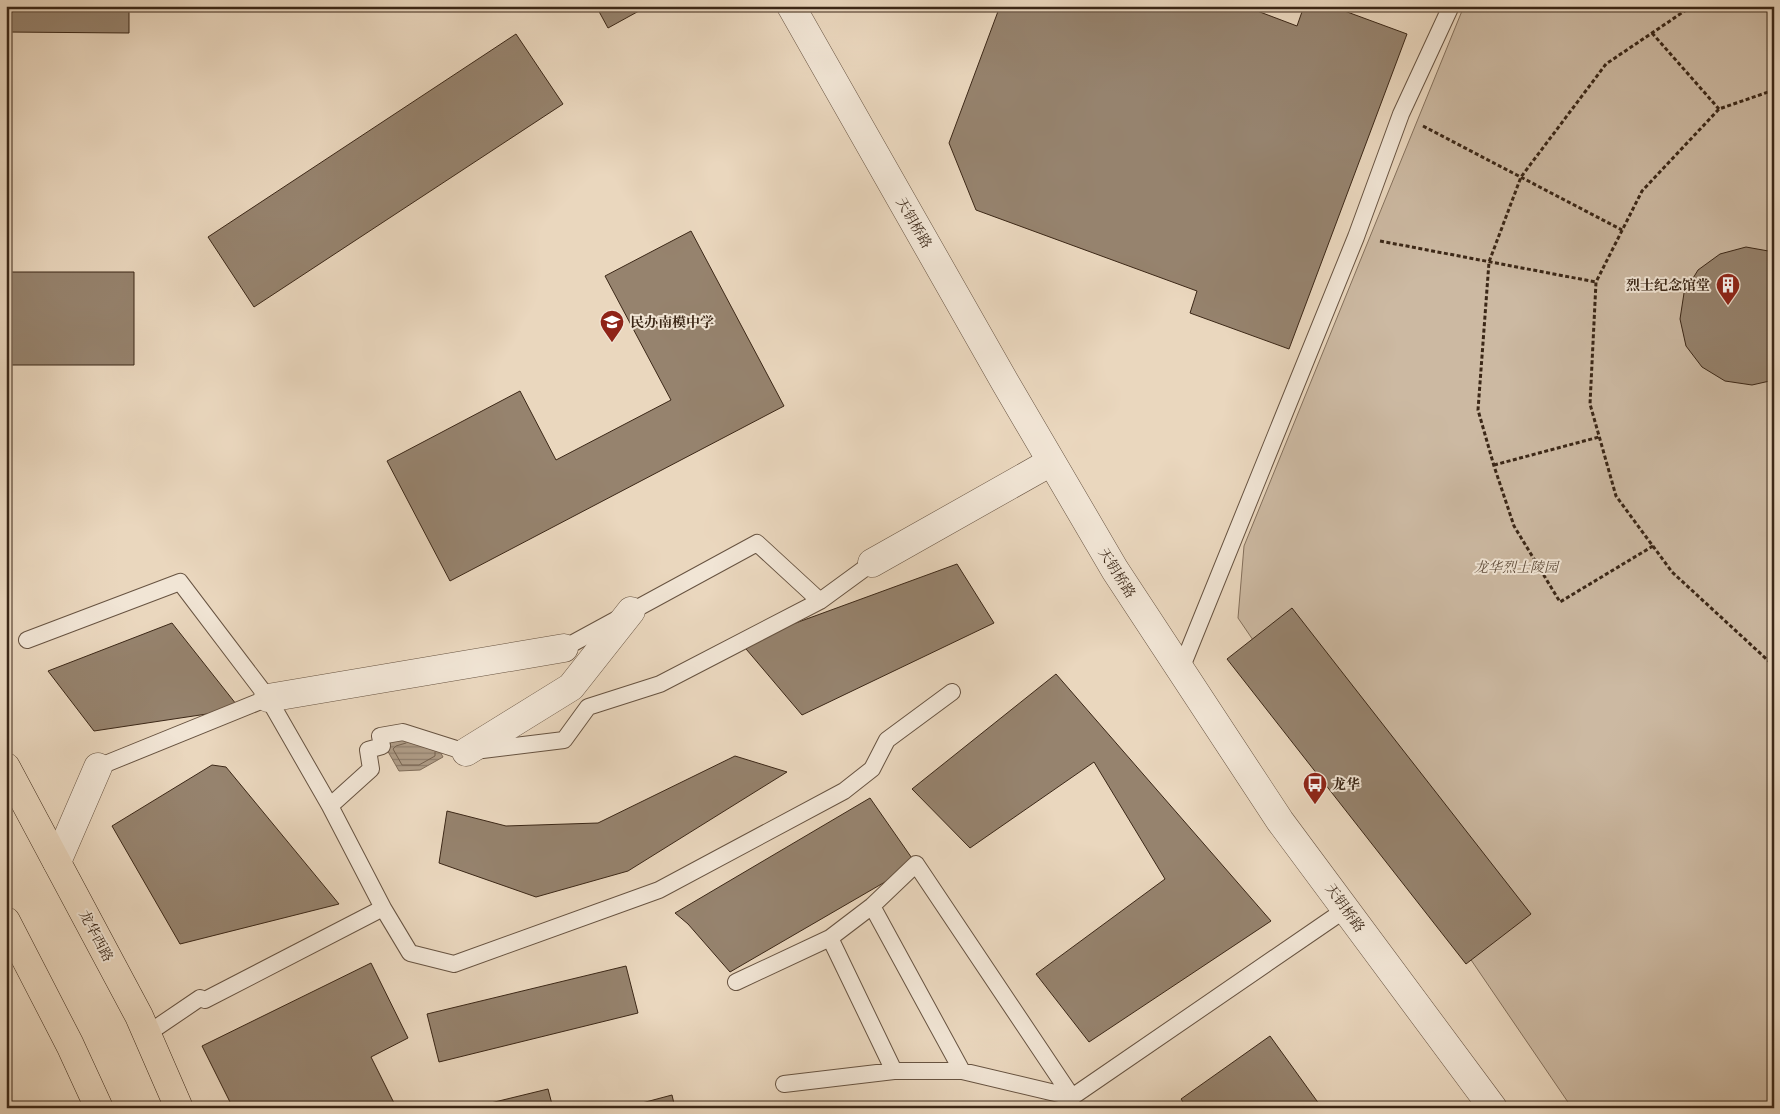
<svg xmlns="http://www.w3.org/2000/svg" width="1780" height="1114" viewBox="0 0 1780 1114" font-family="Alegreya,'Noto Serif SC',serif">
  <style>
    .green { fill: #ccb9a2; stroke: #84705c }
    .water { fill: url(#water-rules); stroke: #806d59 }
    .lines { fill: none; stroke-linecap: round; stroke-linejoin: round }
    .shore { stroke: #74614e; stroke-width: 1 }
    .building { fill: #96836e; stroke: #3b2717 }
    .service-casing { stroke: #675341; stroke-width: 18 }
    .minor-casing { stroke: #675341; stroke-width: 29 }
    .tertiary-casing { stroke: #675341; stroke-width: 29 }
    .primary-casing { stroke: #3b2717; stroke-width: 29 }
    .path { stroke: #3b2717; stroke-width: 3; stroke-dasharray: 4 2.5; stroke-linecap: butt }
    .service { stroke: #f1e5d5; stroke-width: 16 }
    .minor { stroke: #f1e5d5; stroke-width: 28 }
    .tertiary { stroke: #f1e5d5; stroke-width: 28 }
    .primary { stroke: #ead7be; stroke-width: 28 }
    .labels { text-anchor: middle; dominant-baseline: central; stroke-width: 4; stroke-linejoin: round; paint-order: stroke }
    .street-label { font-size: 14px; fill: #3b2717; stroke: #f1e5d5 }
    .poi-label { font-size: 14px; font-weight: bold; fill: #3b2717; stroke: #f1e5d5; text-anchor: start }
    .park-label { font-size: 14px; font-style: italic; fill: #5f4c3a; stroke: #f1e5d5 }
  </style>
  <defs>
    <pattern id="water-rules" width="6" height="5" patternUnits="userSpaceOnUse" patternTransform="scale(1.25)"><rect width="6" height="5" fill="#ae9b85"/><path d="M0 2.5h6" fill="none" stroke="#8f7e6c"/></pattern>
  </defs>
  <rect width="100%" height="100%" fill="#ead7be"/>
  <filter id="stains"><feTurbulence type="fractalNoise" baseFrequency=".004" numOctaves="4"/><feColorMatrix values="0 0 0 0 .2 0 0 0 0 .09 0 0 0 0 .02 0 0 0 .5 -.17"/></filter>
  <radialGradient id="worn" r=".72"><stop offset=".6" stop-color="#630" stop-opacity="0"/><stop offset="1" stop-color="#630" stop-opacity=".3"/></radialGradient>
  <path class="green" d="M1464,6H1774V1108H1572L1238,618L1244,546Z"/>
  <path class="water" d="M407,737L437,746L443,757L420,770L399,771L386,748L393,741Z"/>
  <g class="lines">
    <path class="shore" d="M406,743L396,746L393,749L402,765H419L435,756V752"/>
  </g>
  <path class="building" d="M6,6H129V33L6,32Z
    M596,6H648L608,28Z
    M1000,6H1244L1297,26L1304,6H1331L1407,34L1289,349L1190,313L1197,291L976,210L949,143Z
    M516,34L563,104L254,307L208,237Z
    M691,231L784,406L450,581L387,461L520,391L556,460L671,400L605,276Z
    M1746,247L1774,252V380L1752,385L1725,381L1702,367L1686,346L1680,319L1684,293L1698,270L1720,254Z
    M6,272H134V365H6Z
    M957,564L994,623L802,715L741,643Z
    M1292,608L1531,914L1466,964L1227,659Z
    M172,623L240,709L94,731L48,671Z
    M1056,674L1271,921L1089,1042L1036,974L1165,879L1094,762L970,848L912,789Z
    M735,756L787,772L628,871L536,897L439,863L447,811L506,826L598,823Z
    M212,765L226,767L339,904L180,944L112,826Z
    M870,798L916,864L730,972L688,924L675,913Z
    M371,963L408,1038L371,1057L396,1107L233,1108L202,1046Z
    M626,966L638,1013L439,1062L427,1014Z
    M1270,1036L1322,1108H1187L1181,1099Z
    M548,1089L553,1108H470Z
    M672,1095L675,1108H623Z"/>
  <g class="lines">
    <defs>
      <path id="service" d="M27,640L180,582L268,698
        M564,648L757,543L820,601
        M1181,669L1356,237L1401,114L1451,6
        M98,767L268,698L330,806L383,908
        M330,806L371,769L368,750L382,746L380,736L403,732L466,752L564,740L588,707L660,684L820,601L872,563
        M872,906L962,1071
        M830,938L872,906L916,864L1072,1097
        M736,982L830,938L894,1071
        M147,1034L200,998L205,1000L383,908L410,953L454,964L659,890L844,791L872,769L887,740L952,692
        M784,1084L894,1071H962L1072,1097L1346,909"/>
      <path id="minor" d="M872,563L1051,462
        M268,698L564,648
        M466,752L571,687L631,611
        M57,862L98,767"/>
      <path id="tertiary" d="M791,6L1006,384L1115,570L1280,821L1493,1108"/>
      <path id="primary" d="M6,767L139,1016L179,1108
        M6,921L70,1045L99,1108"/>
    </defs>
    <use href="#service" class="service-casing"/>
    <use href="#minor" class="minor-casing"/>
    <use href="#tertiary" class="tertiary-casing"/>
    <use href="#primary" class="primary-casing"/>
    <path class="path" d="M1652,33L1719,109
      M1774,90L1719,109L1642,191L1596,282L1590,404L1616,496L1672,572L1774,666
      M1423,126L1622,230
      M1380,241L1596,282
      M1494,465L1599,437
      M1653,546L1560,602L1514,526L1494,466L1478,410L1489,262L1521,177L1606,64L1692,6"/>
    <use href="#service" class="service"/>
    <use href="#minor" class="minor"/>
    <use href="#tertiary" class="tertiary"/>
    <use href="#primary" class="primary"/>
  </g>
  <defs>
    <symbol id="building-pin" viewBox="-11 -11 22 30"><path d="M0 17L-7.5 6A9.5 9.5 0 1 1 7.5 6Z" fill="#8f2418" stroke="#f1e5d5"/><path d="M-4-6H4V6H1V3H-1V6H-4ZM-2.5-4.3h1.7v1.8h-1.7ZM.8-4.3h1.7v1.8H.8ZM-2.5-1h1.7V.8h-1.7ZM.8-1h1.7V.8H.8Z" fill="#fff"/></symbol>
    <symbol id="school-pin" viewBox="-11 -11 22 30"><path d="M0 17L-7.5 6A9.5 9.5 0 1 1 7.5 6Z" fill="#8f2418" stroke="#f1e5d5"/><path d="M0-5L7-2L0 1L-7-2ZM-4 1L0 2.5L4 1V4Q0 6-4 4Z" fill="#fff"/></symbol>
    <symbol id="bus-pin" viewBox="-11 -11 22 30"><path d="M0 17L-7.5 6A9.5 9.5 0 1 1 7.5 6Z" fill="#8f2418" stroke="#f1e5d5"/><path d="M-5-6H5V4H4V6H2V4H-2V6H-4V4H-5ZM-3.5-4V0h7V-4ZM-3.5 1.2v1.5H-2V1.2ZM2 1.2v1.5H3.5V1.2Z" fill="#fff"/></symbol>
  </defs>
  <g fill-rule="evenodd">
    <use href="#building-pin" x="1714" y="271" width="28" height="38"/>
    <use href="#school-pin" x="598" y="308" width="28" height="38"/>
    <use href="#bus-pin" x="1301" y="770" width="28" height="38"/>
  </g>
  <g class="labels">
    <g class="street-label">
      <text transform="translate(914 223) rotate(60)">天钥桥路</text>
      <text transform="translate(1117 573) rotate(58)">天钥桥路</text>
      <text transform="translate(1345 908) rotate(54)">天钥桥路</text>
      <text transform="translate(96 936) rotate(62)">龙华西路</text>
    </g>
    <g class="poi-label">
      <text x="1710" y="285" text-anchor="end">烈士纪念馆堂</text>
      <text x="630" y="322">民办南模中学</text>
      <text x="1332" y="784">龙华</text>
    </g>
    <g class="park-label">
      <text x="1516" y="567">龙华烈士陵园</text>
    </g>
  </g>
  <rect width="1780" height="1114" fill="none" stroke="#ead7be" stroke-width="25"/>
  <rect x="8" y="8" width="1765" height="1099" fill="none" stroke="#3b2717" stroke-width="2.5"/>
  <rect x="12" y="12" width="1755" height="1089" fill="none" stroke="#3b2717"/>
  <rect width="100%" height="100%" filter="url(#stains)"/>
  <rect width="100%" height="100%" fill="url(#worn)"/>
</svg>
